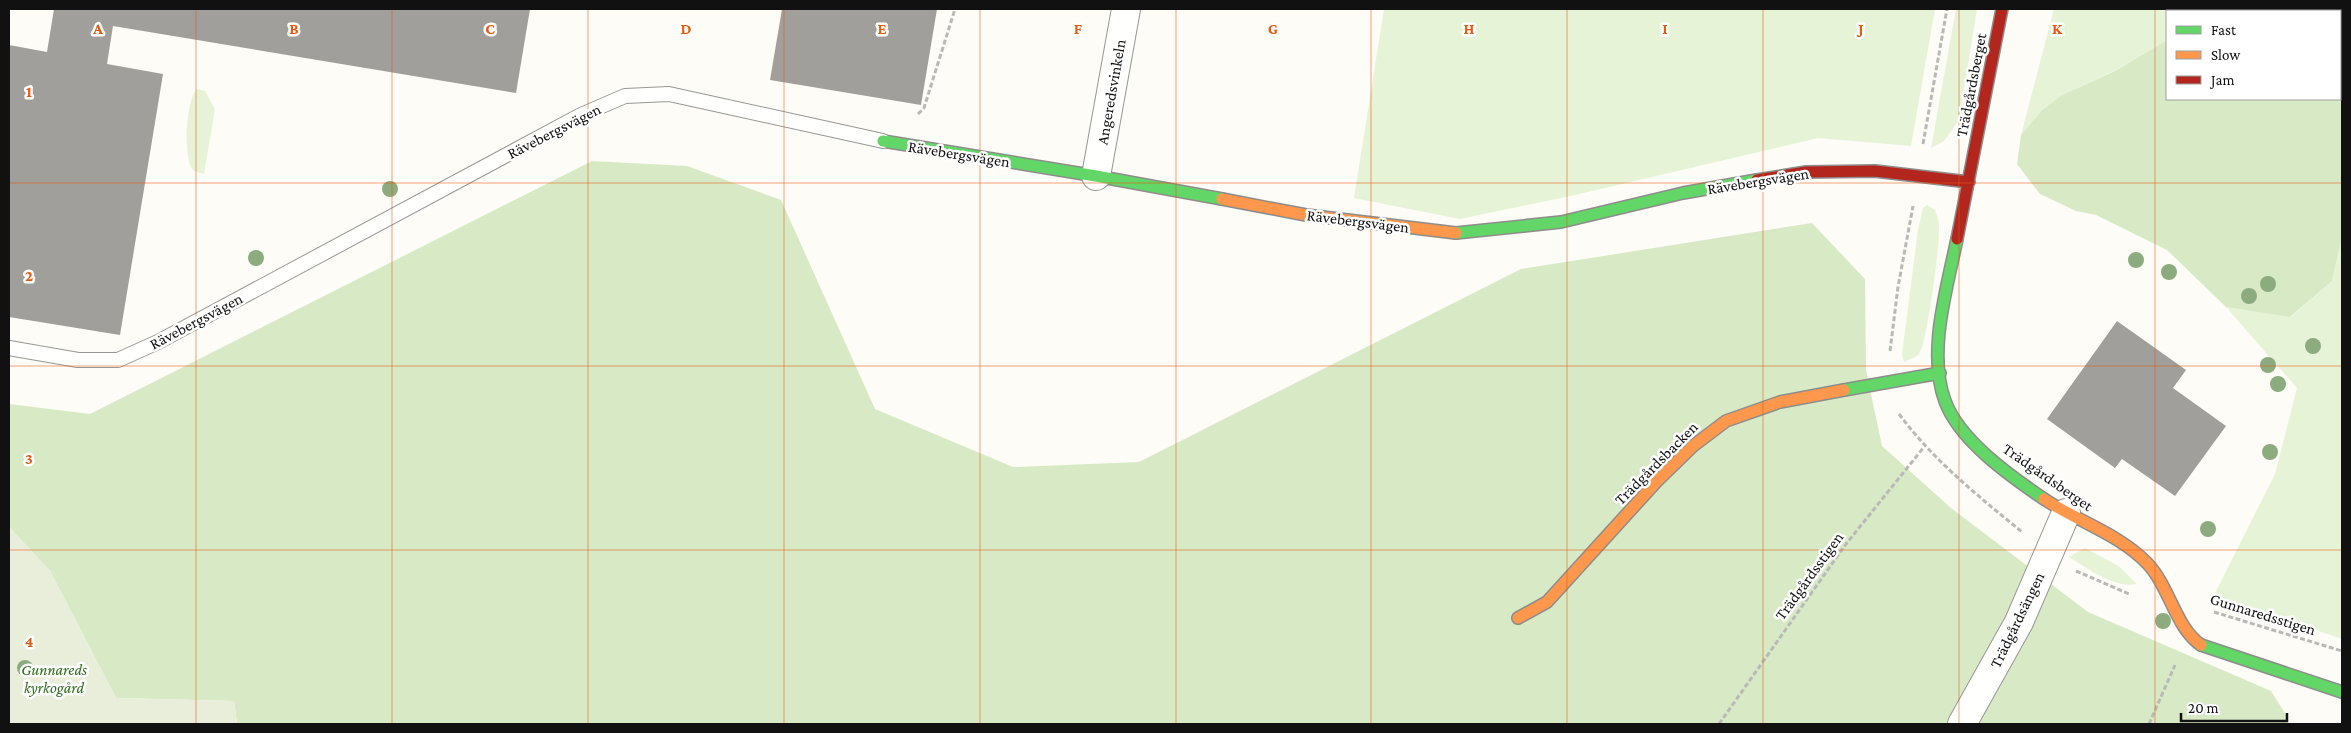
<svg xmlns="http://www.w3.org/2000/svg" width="2351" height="733" viewBox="0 0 2351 733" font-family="'Crimson Pro',serif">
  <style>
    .green { fill: #e7f3d7 }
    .forest { fill: #d8eac5 }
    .cemetery { fill: #e9eedb }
    .building { fill: #a19f9c }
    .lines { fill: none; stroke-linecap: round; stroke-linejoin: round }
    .lane-casing { stroke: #979795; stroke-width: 16 }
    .street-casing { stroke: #979795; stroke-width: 30 }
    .fast-casing { stroke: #8e8d8b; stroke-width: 14 }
    .slow-casing { stroke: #8e8d8b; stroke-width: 14 }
    .jam-casing { stroke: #8e8d8b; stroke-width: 14 }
    .path { stroke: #b9b9b8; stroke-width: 3; stroke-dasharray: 5 2.5; stroke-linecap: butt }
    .lane { stroke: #fffffe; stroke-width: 14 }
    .street { stroke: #fffffe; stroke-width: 28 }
    .fast { stroke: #63d668; stroke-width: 11 }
    .slow { stroke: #ff974d; stroke-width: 11 }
    .jam { stroke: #b3261e; stroke-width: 11 }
    .tree { fill: #8cac80 }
    .grid { fill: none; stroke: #e8590c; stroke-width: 1; stroke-opacity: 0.55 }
    .labels { text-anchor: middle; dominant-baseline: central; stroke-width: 5; stroke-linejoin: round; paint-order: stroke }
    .street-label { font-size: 16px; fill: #111; stroke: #fff }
    .park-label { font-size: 16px; font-style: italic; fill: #2f6b1f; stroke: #fff }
    .grid-label { font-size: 16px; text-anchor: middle; font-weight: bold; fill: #e8590c; stroke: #fff; stroke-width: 5; stroke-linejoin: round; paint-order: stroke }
  </style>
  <rect width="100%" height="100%" fill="#fdfcf7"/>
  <path class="green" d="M1384,9H1935L1911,146L1818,138L1575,195L1460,219L1354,198Z
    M1956,9H1977L1959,120L1944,141L1931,148Z
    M2054,9H2257L2246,11H2167V40L2112,72L2062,95L2042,110L2021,135Z
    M2295,9H2342V89L2340,78V11H2303Z
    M197,89L205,91L215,109L204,174L194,171C182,161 186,99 197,89Z
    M1927,205L1935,210C1937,216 1939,221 1939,228C1940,244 1927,342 1920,352C1917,358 1910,359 1904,362L1902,354L1918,230L1923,208Z
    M2342,237V639L2214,595L2275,474L2297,388L2226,307L2291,317L2332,281Z
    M2085,548L2120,567L2137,584C2114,589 2087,568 2069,557Z"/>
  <path class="forest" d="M2257,9H2295L2303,11H2246Z
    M2167,40V99H2340V78L2342,89V237L2332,281L2290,317L2226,307L2167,250L2096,215L2076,211L2040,194L2017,164L2021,135L2042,110L2062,95L2113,72Z
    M592,161L687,166L781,200L875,409L1013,467L1139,462L1521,269L1812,223L1865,279L1866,370L1882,446L1951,508L2088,612L2271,691L2288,718L2287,724H237L234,701L116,698L50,571L9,527V404L90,414Z"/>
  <path class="cemetery" d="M9,527L50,571L116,698L234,701L237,724H9Z"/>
  <path class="building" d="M54,9H530L516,93L113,26L107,64L163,74L120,335L9,317V45L47,52Z
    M782,9H937L921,105L770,80Z
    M2117,321L2186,370L2173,388L2226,426L2175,496L2122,459L2115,468L2047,419Z"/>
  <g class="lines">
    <defs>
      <path id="lane" d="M9,348L78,360H118L158,342L581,115L625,96L669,94L883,141"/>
      <path id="street" d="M1096,176L1126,9
        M1962,724L2019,622L2066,513"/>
      <path id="fast" d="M883,141L1096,176L1222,199
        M1456,233L1561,222L1683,193L1757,180
        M1957,239C1947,288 1927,353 1945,401C1959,440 2010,476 2044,499
        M1844,390L1940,373
        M2201,645L2342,692"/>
      <path id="slow" d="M1222,199L1306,215L1456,233
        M2044,499C2077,521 2119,534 2147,563C2170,587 2175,627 2201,645
        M1518,618L1547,602L1657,481L1693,446L1726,421L1780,402L1844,390"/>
      <path id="jam" d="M1757,180L1806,172L1875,171L1969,182
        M1957,239L2002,9"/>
    </defs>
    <use href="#lane" class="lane-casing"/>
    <use href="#street" class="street-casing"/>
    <use href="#fast" class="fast-casing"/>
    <use href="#slow" class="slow-casing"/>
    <use href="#jam" class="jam-casing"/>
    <path class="path" d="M918,114L924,108L955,9
      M1923,144L1947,9
      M1890,351L1898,287L1913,206
      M1899,414C1933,460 1978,496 2022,532
      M2076,571L2129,594
      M2214,612L2342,651
      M1719,724L1846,544L1924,447
      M2149,724L2175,665"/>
    <use href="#lane" class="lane"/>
    <use href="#street" class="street"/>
    <use href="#fast" class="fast"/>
    <use href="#slow" class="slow"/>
    <use href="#jam" class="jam"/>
  </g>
  <g class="tree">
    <circle cx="390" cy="189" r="8"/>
    <circle cx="256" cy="258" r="8"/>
    <circle cx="2136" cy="260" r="8"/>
    <circle cx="2169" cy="272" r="8"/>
    <circle cx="2268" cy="284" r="8"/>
    <circle cx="2249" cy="296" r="8"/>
    <circle cx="2313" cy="346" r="8"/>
    <circle cx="2268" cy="365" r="8"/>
    <circle cx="2278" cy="384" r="8"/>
    <circle cx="2270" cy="452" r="8"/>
    <circle cx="2208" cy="529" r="8"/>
    <circle cx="2163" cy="621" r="8"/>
    <circle cx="25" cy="668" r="8"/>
  </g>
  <path class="grid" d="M196,9V724M392,9V724M588,9V724M784,9V724M980,9V724M1176,9V724M1371,9V724M1567,9V724M1763,9V724M1959,9V724M2155,9V724M9,183H2342M9,366H2342M9,550H2342"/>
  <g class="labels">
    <g class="street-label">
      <text transform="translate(1971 85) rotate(-79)">Trädgårdsberget</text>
      <text transform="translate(1111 92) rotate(-80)">Angeredsvinkeln</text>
      <text transform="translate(554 131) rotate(-27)">Rävebergsvägen</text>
      <text transform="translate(959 154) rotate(9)">Rävebergsvägen</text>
      <text transform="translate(1758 181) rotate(-9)">Rävebergsvägen</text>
      <text transform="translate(1358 221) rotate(7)">Rävebergsvägen</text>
      <text transform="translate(196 321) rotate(-28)">Rävebergsvägen</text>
      <text transform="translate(1656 463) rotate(-45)">Trädgårdsbacken</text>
      <text transform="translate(2048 477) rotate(35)">Trädgårdsberget</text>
      <text transform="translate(1809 576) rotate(-54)">Trädgårdsstigen</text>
      <text transform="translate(2263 614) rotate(17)">Gunnaredsstigen</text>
      <text transform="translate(2017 620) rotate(-64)">Trädgårdsängen</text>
    </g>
    <g class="park-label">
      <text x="54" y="669">Gunnareds<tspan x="54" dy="18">kyrkogård</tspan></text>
    </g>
  </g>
  <g class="grid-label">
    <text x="98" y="34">A</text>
    <text x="294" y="34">B</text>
    <text x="490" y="34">C</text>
    <text x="686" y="34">D</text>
    <text x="882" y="34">E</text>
    <text x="1078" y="34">F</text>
    <text x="1273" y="34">G</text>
    <text x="1469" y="34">H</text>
    <text x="1665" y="34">I</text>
    <text x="1861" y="34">J</text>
    <text x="2057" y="34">K</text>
    <text x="29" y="97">1</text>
    <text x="29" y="281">2</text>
    <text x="29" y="464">3</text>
    <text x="29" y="647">4</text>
  </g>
  <rect width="2351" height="733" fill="none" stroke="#111111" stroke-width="20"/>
  <rect x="2166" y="10" width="175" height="90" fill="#ffffff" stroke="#a0a0a0"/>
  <rect x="2176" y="26" width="25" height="8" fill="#63d668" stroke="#a0a0a0"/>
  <text x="2211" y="35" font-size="15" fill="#111111">Fast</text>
  <rect x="2176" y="51" width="25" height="8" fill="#ff974d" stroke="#a0a0a0"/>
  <text x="2211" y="60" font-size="15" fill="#111111">Slow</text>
  <rect x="2176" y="76" width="25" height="8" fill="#b3261e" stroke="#a0a0a0"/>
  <text x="2211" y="85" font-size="15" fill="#111111">Jam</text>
  <path d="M2181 713v8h106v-8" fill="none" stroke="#111111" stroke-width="2.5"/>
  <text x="2188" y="713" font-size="15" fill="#111111" stroke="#ffffff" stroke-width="4" paint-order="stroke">20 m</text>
</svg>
